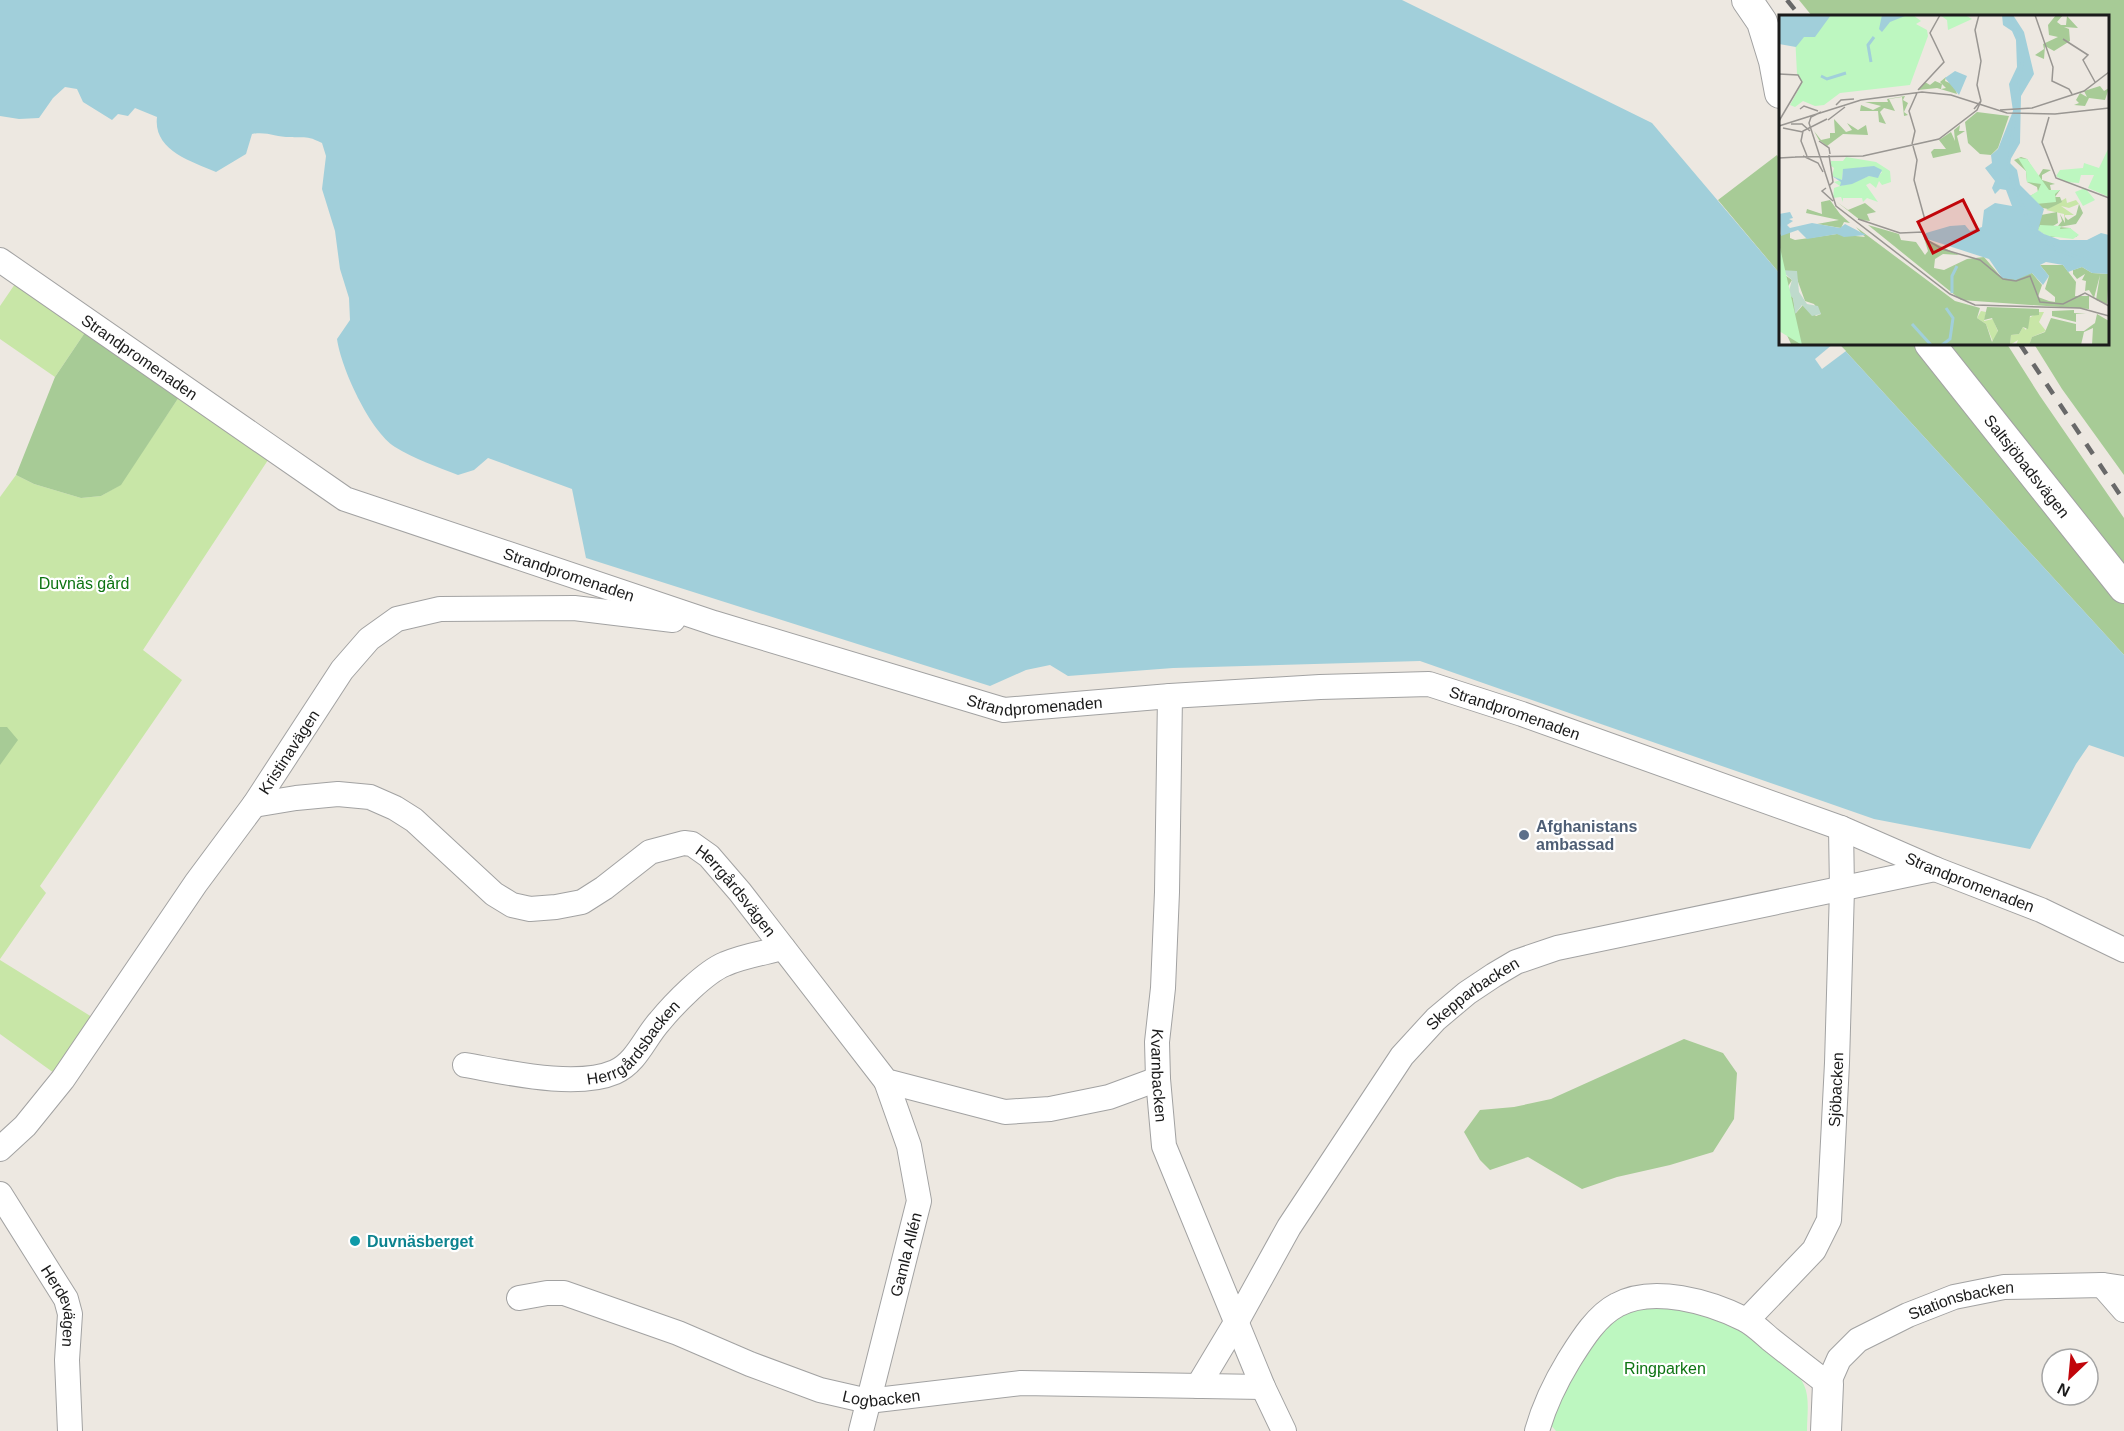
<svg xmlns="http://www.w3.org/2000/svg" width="2124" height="1431" viewBox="0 0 2124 1431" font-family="Helvetica,sans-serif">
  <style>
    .grass { fill: #c8e6a7 }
    .forest { fill: #a7cb96 }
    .park { fill: #bdf7c0 }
    .water { fill: #a1cfda }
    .pier { fill: #ede8e1 }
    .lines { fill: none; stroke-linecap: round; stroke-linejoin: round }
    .minor-casing { stroke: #a2a2a2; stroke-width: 26 }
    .tertiary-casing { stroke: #a2a2a2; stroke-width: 32 }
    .minor { stroke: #fff; stroke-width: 24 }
    .tertiary { stroke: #fff; stroke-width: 30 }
    .rail { stroke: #696969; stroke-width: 4.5; stroke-dasharray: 12 12; stroke-linecap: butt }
    .service-dot { fill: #5c6f8a; stroke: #fff; stroke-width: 2 }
    .culture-dot { fill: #0f9aa8; stroke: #fff; stroke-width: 2 }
    .labels { text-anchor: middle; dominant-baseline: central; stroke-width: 4.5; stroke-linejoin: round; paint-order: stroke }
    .street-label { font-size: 16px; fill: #1b1b1b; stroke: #fff }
    .park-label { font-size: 16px; fill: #0e7413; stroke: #fff }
    .service-label { font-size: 16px; font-weight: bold; fill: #4e5e75; stroke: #fff; text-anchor: start }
    .culture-label { font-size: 16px; font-weight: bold; fill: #0d838f; stroke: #fff; text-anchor: start }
    .inset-river { fill: none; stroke: #a1cfda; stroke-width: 3 }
    .inset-road { fill: none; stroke: #999692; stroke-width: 1.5 }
    .view { fill: #c1050b; fill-opacity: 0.15; stroke: #c1050b; stroke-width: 3 }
    .inset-edge { fill: none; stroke: #1b1b1b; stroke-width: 3 }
  </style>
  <rect width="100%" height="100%" fill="#ede8e1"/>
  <path class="grass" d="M15,284L86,331L55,377L0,339V306Z
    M179,397L270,457L143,650L182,680L40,886L46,893L0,959V497L16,475L34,484L81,498L101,496L120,485Z
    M0,960L92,1017L54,1073L0,1034Z"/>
  <path class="forest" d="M1799,0H2124V475L2062,389L2034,344H2108V16H1812Z
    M1777,155L1780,161V274L1718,200Z
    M86,331L179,397L121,485L101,496L81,498L34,484L16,475L55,377Z
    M1839,344H1916L2124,602V655Z
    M1950,344H2007L2040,396L2124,518V566Z
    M0,727H7L18,740L0,765Z
    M1684,1039L1723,1053L1737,1073L1734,1119L1713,1152L1670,1165L1617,1177L1582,1189L1528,1157L1490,1170L1480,1160L1464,1132L1480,1110L1514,1107L1551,1099Z"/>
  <path class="park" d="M1653,1303C1662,1303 1672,1303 1681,1305C1714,1311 1790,1353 1804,1385C1810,1398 1807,1416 1807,1431H1556L1549,1423C1565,1385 1588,1334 1626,1313C1635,1309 1644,1306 1653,1303Z"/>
  <path class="water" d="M0,0H1402L1652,123L1780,274V344H1839L2124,655V757L2089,745L2076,764L2030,849L1874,819L1420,661L1173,668L1068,676L1050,665L1026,670L990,686L586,558L572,489L488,458L474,470L458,475C438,467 414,459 395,447C370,431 341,368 337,339L350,320L349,298L340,269L335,231L322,189L326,156L322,143C306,135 306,138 290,137C276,137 266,131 252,134L246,154L216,172C190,161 153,150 157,117L135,108L128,116L118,114L112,120L83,102L77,89L65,87L53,98L39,118L19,119L0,116Z"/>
  <path class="pier" d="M1833,344H1839L1846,351L1822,369L1815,359Z"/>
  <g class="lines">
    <defs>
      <g id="minor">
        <path id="s1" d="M0,260L345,499L714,623L1004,710L1170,696L1320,687L1429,684L1522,714L1841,828L1935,869L2041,910L2124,950"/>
        <path id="s2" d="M1170,696L1167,892L1163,988L1157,1042L1158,1079L1164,1146L1263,1387L1284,1431"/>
        <path id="s3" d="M254,805L296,798L338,794L370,797L395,808L414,820L494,894L512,905L530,909L556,907L582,902L604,888L650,852L684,843L692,844L709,856L740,892L886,1081L1005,1112L1050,1109L1109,1097L1158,1079"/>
        <path id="s4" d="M465,1065C506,1072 576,1089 615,1072C637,1062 645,1037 660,1021C674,1004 705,972 725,964C743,956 764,953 783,948"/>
        <path id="s5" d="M0,1149L25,1126L63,1079L196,883L254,805L342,670L369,639L397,619L440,609L574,608L673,620"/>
        <path id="s6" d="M0,1194L66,1299L70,1314L67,1360L70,1431"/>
        <path d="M2102,1285L2124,1310"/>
        <path id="s7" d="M519,1298L547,1293H564L678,1333L750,1364L820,1390L868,1401L1021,1383L1263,1387"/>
        <path id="s8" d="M1747,1320L1814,1250L1829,1220L1837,1063L1842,889L1841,828"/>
        <path id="s9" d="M1198,1386L1237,1321L1289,1227L1402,1056L1436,1019L1467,993L1494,975L1516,962L1557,948L1935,869"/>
        <path id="s10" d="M861,1431L919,1201L909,1146L886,1081"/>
        <path id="s11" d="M1537,1431C1544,1406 1555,1383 1569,1360C1581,1341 1596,1316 1617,1305C1653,1285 1710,1302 1744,1319C1754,1324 1762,1332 1770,1339C1789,1354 1808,1369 1828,1384L1839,1359L1858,1340L1908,1315L1954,1297L2004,1287L2102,1285L2124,1288"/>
      </g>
      <g id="tertiary">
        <path d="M1747,0L1762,22L1774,61L1780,93"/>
        <path id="s12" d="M1930,344L2124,588"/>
        <path d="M1826,1431L1828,1384"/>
      </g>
    </defs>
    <use href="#minor" class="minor-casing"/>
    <use href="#tertiary" class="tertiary-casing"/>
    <use href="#minor" class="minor"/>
    <use href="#tertiary" class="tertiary"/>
    <path class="rail" d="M1787,0L1800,16
      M2020,344L2124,501"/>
  </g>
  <circle class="service-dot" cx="1524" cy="835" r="6"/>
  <circle class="culture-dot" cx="355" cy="1241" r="6"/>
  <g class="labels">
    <g class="street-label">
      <text stroke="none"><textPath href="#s1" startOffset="170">Strandpromenaden</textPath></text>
      <text stroke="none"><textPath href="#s12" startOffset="156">Saltsjöbadsvägen</textPath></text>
      <text stroke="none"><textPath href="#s1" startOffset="656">Strandpromenaden</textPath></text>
      <text stroke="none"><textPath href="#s1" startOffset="1142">Strandpromenaden</textPath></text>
      <text stroke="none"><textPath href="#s1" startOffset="1628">Strandpromenaden</textPath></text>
      <text stroke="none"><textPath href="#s5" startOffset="492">Kristinavägen</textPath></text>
      <text stroke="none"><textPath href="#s1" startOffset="2114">Strandpromenaden</textPath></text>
      <text stroke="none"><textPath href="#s3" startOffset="560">Herrgårdsvägen</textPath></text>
      <text stroke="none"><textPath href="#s9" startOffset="483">Skepparbacken</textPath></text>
      <text stroke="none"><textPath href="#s4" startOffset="184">Herrgårdsbacken</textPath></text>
      <text stroke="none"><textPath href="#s2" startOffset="380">Kvarnbacken</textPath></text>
      <text stroke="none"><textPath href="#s8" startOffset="261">Sjöbacken</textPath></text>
      <text stroke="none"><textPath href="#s10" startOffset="182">Gamla Allén</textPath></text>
      <text stroke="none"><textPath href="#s11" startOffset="556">Stationsbacken</textPath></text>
      <text stroke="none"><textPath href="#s6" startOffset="129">Herdevägen</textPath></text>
      <text stroke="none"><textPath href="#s7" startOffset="382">Logbacken</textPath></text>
    </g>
    <g class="park-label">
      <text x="84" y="583">Duvnäs gård</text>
      <text x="1665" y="1368">Ringparken</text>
    </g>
    <g class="service-label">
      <text x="1536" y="826">Afghanistans<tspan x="1536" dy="18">ambassad</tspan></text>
    </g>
    <g class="culture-label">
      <text x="367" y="1241">Duvnäsberget</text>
    </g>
  </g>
  <g transform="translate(1779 15)">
    <rect width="330" height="330" fill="#ede8e1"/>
    <path d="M287,183L288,188L297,185L300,189L290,193L282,191L295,200H286V208L285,199L267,195ZM202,296L207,297L205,306L214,304L219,317L214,327L207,309L198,303ZM260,297H265L260,307L267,316L253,322L250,330H237L239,325L231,330L232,320L240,319L244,312L247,315L250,303Z" fill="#c8e6a7"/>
    <path d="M277,0H284L278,7L282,10H287L288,1L299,13L285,12L290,14L291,26L275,36L266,31L265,44L256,40L265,34L264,29L279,22L270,20L269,10ZM167,62L166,66L175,70L178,79L158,73L139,75L146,67L151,70L156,66L163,69L162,74L167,73L161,67ZM321,71L325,76L330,73L326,85L310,83L306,91L295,90L300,88L297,85L301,78L308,82L305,76ZM126,81L124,85L129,88L125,97L129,100L125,101L123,82L110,84L116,96L105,93L101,97L107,109L100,107L99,96H81L82,90L94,95L102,91L86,87H109L108,84ZM198,97L230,101L219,133L212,140L201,139L189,128L186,107ZM55,104L67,117L73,115L68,108L79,115L87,110L89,120L64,119L48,131L40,125L35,116L42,125L51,123V118H56ZM181,110L180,116H186L178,121L182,137L154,143L152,137L155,134H167L160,125L172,117L176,126L175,115ZM242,142L248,144L259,162L264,154L272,155L263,160V165L276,169L271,170L272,175H281L276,182H281L283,187L269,194L259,192L251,181L259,177L258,172L248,167L247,156L235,145ZM51,185L61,199L71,208L65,207L62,213L38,209L60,205L27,198L28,194L43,199L42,187ZM58,187L69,195L86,188L97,197L88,199L91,206L81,205ZM300,189L304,198L297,209L280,212L291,213L298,222H272L259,215L262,200L278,197L279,208L274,211H279L283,206L281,199L286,208V202L289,205L297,200ZM89,210L120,219L122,225L137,227L146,240L149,236L145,223L180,240L164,239L156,244L155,253L165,255L188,244L205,242L223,263L253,258L263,270L259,282L270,286L276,287V282L266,274L270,261L261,250H284L297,267L296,281H310V294L182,285ZM77,212L176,286L201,293L198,303L207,309L213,327L219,316L213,303L205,305L208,292L260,294V300L251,301L249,314L244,312L240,319L232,320L231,330L12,329L7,318L6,260L13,265L8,273L14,283L17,298L24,290L37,301L42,299L35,289L26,286L18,264L10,257L0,258V220L11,216V223L16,225L58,219L86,222ZM303,252L313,258L330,259L328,289L317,285L321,260L315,283L310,275L306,276L307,266L303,265L306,259L298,264L294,259V255ZM295,295V298L307,299H297V307L273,301V296ZM318,299L330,306V330H313L314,313L305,317L302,330H250L253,322L266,317L272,303L297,309V316H305L316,308Z" fill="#a7cb96"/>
    <path d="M2,255L18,256L20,277L28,289L39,291L42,299L33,301L23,290L16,299L14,283L9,279L13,265Z" fill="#bedacc"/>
    <path d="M15,0H134L142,6L137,9L148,15L149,21L131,70L61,78L45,90L36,91L24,86L16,92L11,90L23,68L18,59ZM161,0H186L193,4L169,15L168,5ZM330,132V182L309,173L315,160H302L300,168L286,167L277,161L281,155L304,153L305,148L320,153ZM67,142L97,147L111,156L112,167L103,170L100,166L97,173L91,168L87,170L99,187L88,183L84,187L83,183H64V187L62,182L54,183L55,173L61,171L55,167L62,165L53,161L55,153L51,150L52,146H64ZM84,152L103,157L99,162L90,161L62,171L64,156ZM239,143L248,144L270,175H281L276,179L277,187L257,189L251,181L259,176L262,169L248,167L247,156ZM306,173L316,185L304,191L296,177ZM261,210L282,211L281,214L291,213L300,220L294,224L268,221L259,215ZM0,228L23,330L0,316Z" fill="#bdf7c0" fill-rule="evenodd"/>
    <path d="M0,0H52L36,22H25L17,32L0,29ZM103,0H125L126,1L111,7L103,17L100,14ZM223,0H234L245,17L255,59L242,81L241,128L230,147L238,155L241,170L265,194L259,215L265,219L281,225H308L322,218L330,220V259L313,258L303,252L289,257L284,250L267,247L261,250L270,261L264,270L253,258L237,265L223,263L210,244L145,223L147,218L171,211L186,210L191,216L203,212L205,195L216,188L233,191L227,175L221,174L216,179L213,173L216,166L206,153L213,148L212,140L219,134L234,96L230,69L238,52L237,25L233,16L224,10ZM176,56L188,61L180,80L166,63ZM95,151L103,155L99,163L90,161L73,169L61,171L62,167L53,161L63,165L64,154ZM11,197L14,203L10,204L14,206L8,210L11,213L33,208L61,213L66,209L87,220L65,222L58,219L28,224L19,215L2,221L0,199Z" fill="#a1cfda"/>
    <path class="inset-river" d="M229,0L248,39L244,42L236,93M92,47L89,30L95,22M42,61L48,64L67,58M236,100L229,154L252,213L278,235L309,246H330M173,278V261L178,251M133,309L152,330M163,330L171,324L174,303L167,293"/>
    <path class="inset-road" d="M200,0L196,15L202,46L198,70L202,86M256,0L274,52L273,66L290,74L293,79M284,24L309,40L304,45L316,67M0,59L19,60L23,67L0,106M139,75L165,47L151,18L161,0M57,90L62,85L75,84M21,94L25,91L39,96M221,95L253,93L305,76L330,57M42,97L32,102L30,108L57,191L171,279L196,290L301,293L330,301M270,102L263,127L277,163L330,183M49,105L66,92M12,109H23L31,116M0,111L82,85L143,77L172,80L228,98L276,99L330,93M4,113L24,117M40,126L50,133L51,139M133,129L136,116L130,96L138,78M134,131L138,145L135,165L146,205M24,141L39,148L44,157M28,141L22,126L24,116L48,104M16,142L84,141L160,124L198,95L202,86L195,94M0,143L18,142M50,171L54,167L50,140M47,173L43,176L54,186M79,204L121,218L144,217L146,224L163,234L201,245L224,264L237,266L251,261L261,287L284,289L306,278L330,291"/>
    <path class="view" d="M184,185L199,215L154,238L139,207Z"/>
    <rect width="330" height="330" class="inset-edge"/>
  </g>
  <g transform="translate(2070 1377) rotate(206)"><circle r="28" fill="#ffffff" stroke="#a4a4a4" stroke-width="1.5"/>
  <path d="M0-4.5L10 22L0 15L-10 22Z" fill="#c1050b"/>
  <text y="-9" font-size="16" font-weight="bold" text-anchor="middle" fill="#1b1b1b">N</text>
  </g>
</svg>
